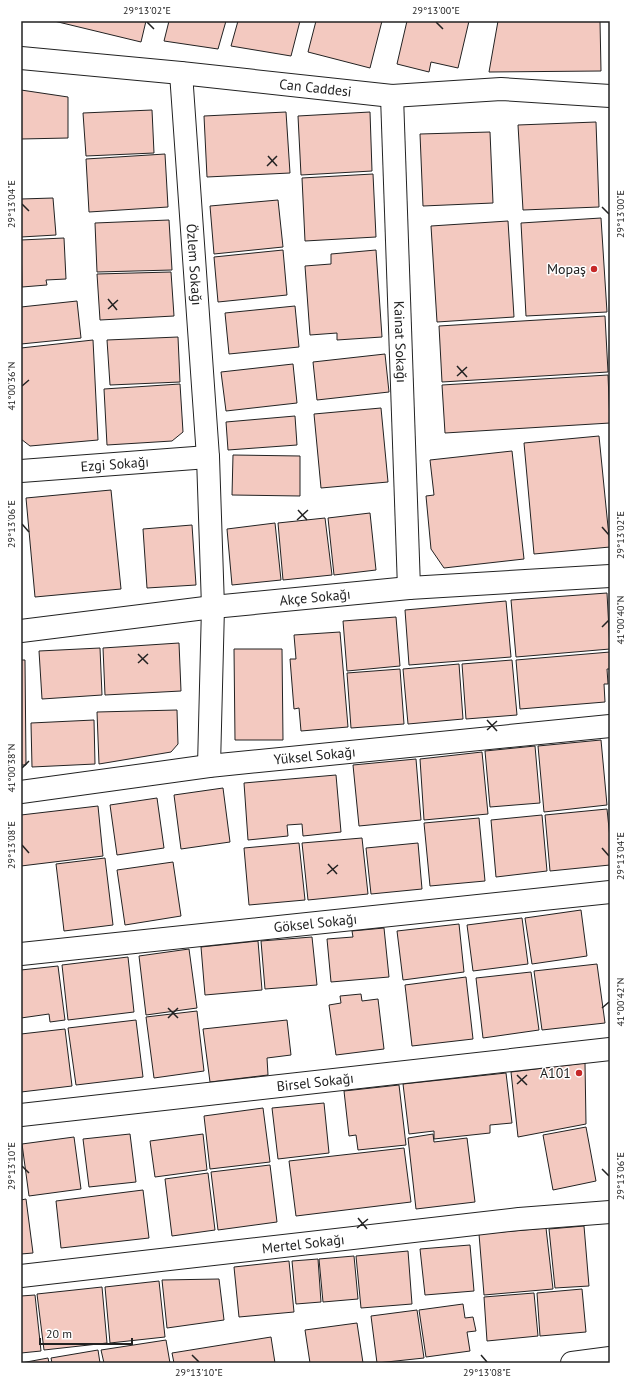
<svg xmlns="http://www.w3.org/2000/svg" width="631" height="1384" viewBox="0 0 631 1384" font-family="'PT Sans',sans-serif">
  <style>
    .building { fill: #f3c9c0; stroke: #222 }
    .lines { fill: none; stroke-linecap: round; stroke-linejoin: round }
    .street-casing { stroke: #222; stroke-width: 24 }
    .street { stroke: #fff; stroke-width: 22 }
    .ticks { fill: none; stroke: #222; stroke-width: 1.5 }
    .poi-dot { fill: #c62828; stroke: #fff; stroke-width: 1.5 }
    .labels { text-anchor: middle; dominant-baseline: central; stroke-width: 3; stroke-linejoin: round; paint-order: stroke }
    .street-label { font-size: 14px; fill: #222; stroke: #fff }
    .poi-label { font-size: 14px; fill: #222; stroke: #fff; text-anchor: end }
    .neatline { fill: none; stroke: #222; stroke-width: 1.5 }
    .ticks-label { font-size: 10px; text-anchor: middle; fill: #222 }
  </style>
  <rect width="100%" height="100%" fill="#fff"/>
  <path class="building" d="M54,21H146L141,42Z
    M169,21H226L218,49L164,41Z
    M238,21H300L291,56L231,46Z
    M316,21H382L370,68L308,52Z
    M407,21H469L458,68L431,62L429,72L397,64Z
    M498,21H600L601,71L489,72Z
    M21,90L68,97V138L21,139Z
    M152,110L154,153L86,156L83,113Z
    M286,112L290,173L207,177L204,116Z
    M370,112L372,171L301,175L298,116Z
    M596,122L599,207L523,210L518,125Z
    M490,132L493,203L423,206L420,134Z
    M165,154L168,207L89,212L86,159Z
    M373,174L376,237L305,241L302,178Z
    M53,198L56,235L21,237V199Z
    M278,200L283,247L214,254L210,206Z
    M601,218L607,312L526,316L521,223Z
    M169,220L172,270L97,272L95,223Z
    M508,221L514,317L437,322L431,226Z
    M64,238L66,279L46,280L47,285L22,287L21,240Z
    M283,250L287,295L218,302L214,257Z
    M376,250L382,337L337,340V333L310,335L305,266L331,264V254Z
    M171,272L174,316L100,320L97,274Z
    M77,301L81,338L21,344V307Z
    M295,306L299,347L229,354L225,313Z
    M605,316L608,372L442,382L439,326Z
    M178,337L180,382L110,385L107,340Z
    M93,340L98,440L30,446L21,439V348Z
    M385,354L389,392L317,400L313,362Z
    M293,364L297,403L226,411L221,372Z
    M608,375L610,423L445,433L442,385Z
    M180,384L183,432L172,441L107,445L104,389Z
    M381,408L388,482L321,488L314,414Z
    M295,416L297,445L228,450L226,422Z
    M599,436L610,547L534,554L524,443Z
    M512,451L524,559L444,568L431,549L426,496L434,495L430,460Z
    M233,455L300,456V496L232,495Z
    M111,490L121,589L35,597L26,498Z
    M370,513L376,570L334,575L328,518Z
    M325,518L332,575L283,580L278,523Z
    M275,523L281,580L232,585L227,529Z
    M192,525L196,585L147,588L143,529Z
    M607,593L610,649L516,657L511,600Z
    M506,601L511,657L409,665L405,610Z
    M396,617L400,666L347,671L343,621Z
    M340,632L348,727L301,731L299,708L294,709L290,659H296L294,635Z
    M179,643L181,691L105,695L103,648Z
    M100,648L102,695L42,699L39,651Z
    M234,649H282L283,740H235Z
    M610,652V669H607L608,684H604L605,702L520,709L516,660Z
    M21,660H25L26,765H21Z
    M512,660L517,715L466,719L462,664Z
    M459,664L463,719L408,724L403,669Z
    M400,669L404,724L351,728L347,673Z
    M177,710L178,744L171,752L99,764L97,712Z
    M94,720L95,764L32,767L31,723Z
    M601,740L607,805L544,812L538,746Z
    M535,746L540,803L490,807L485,751Z
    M482,752L488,814L424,820L420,759Z
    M416,759L421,820L359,826L353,765Z
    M336,775L341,832L303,836L302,824L287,825L288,836L248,840L244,783Z
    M223,788L230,842L181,849L174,795Z
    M157,798L164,848L117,855L110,805Z
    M98,806L103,856L21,866V815Z
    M607,809L610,838V865L550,871L545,815Z
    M542,815L547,871L496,877L491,820Z
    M479,818L485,881L430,886L424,823Z
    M362,838L368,894L308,900L302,843Z
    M299,843L305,900L249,905L244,848Z
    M418,843L422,889L371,894L366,848Z
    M105,858L113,925L64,931L56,864Z
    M173,862L181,916L125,925L117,870Z
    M581,910L587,956L532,964L525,918Z
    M522,918L528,964L473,971L467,925Z
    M459,924L464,972L403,980L397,931Z
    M384,928L389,977L331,982L327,939L353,937L352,931Z
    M312,937L317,985L265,989L261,941Z
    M258,941L262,990L205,995L201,947Z
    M189,949L197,1008L146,1015L139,956Z
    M128,957L134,1012L68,1020L62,965Z
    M597,964L605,1023L542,1030L534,971Z
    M58,966L65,1020L50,1022L49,1014L21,1018V970Z
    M531,972L539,1030L483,1038L476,978Z
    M466,977L473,1039L412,1046L405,985Z
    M361,994L362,1001L378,999L384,1049L336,1055L329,1005L341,1003L340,996Z
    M197,1011L204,1071L154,1078L146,1017Z
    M136,1020L143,1077L76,1085L68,1028Z
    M287,1020L291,1055L267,1058L268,1075L210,1082L203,1029Z
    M65,1029L72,1086L21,1092V1034Z
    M585,1063L586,1124L518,1137L511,1072Z
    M506,1073L512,1123L490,1125V1133L434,1139V1131L409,1134L403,1084Z
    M399,1085L406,1145L358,1150L356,1135L349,1136L344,1091Z
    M324,1103L329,1153L278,1159L272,1108Z
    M263,1108L270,1162L210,1169L204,1116Z
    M586,1127L596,1181L553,1190L543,1135Z
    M130,1134L136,1182L89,1187L83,1139Z
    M203,1134L207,1170L155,1177L150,1141Z
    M433,1134L434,1142L467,1138L475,1202L416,1209L408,1138Z
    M74,1137L81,1189L29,1196L22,1144Z
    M404,1148L411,1202L296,1216L289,1161Z
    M270,1165L277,1222L218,1230L211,1172Z
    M208,1173L215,1230L172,1236L165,1179Z
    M143,1190L149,1238L61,1248L56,1201Z
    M26,1199L33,1253L21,1254V1200Z
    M584,1226L589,1286L555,1288L549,1229Z
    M546,1228L553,1289L484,1295L479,1234Z
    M470,1245L474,1291L425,1295L420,1249Z
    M408,1251L412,1304L361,1308L356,1256Z
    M354,1256L358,1299L323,1302L319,1259Z
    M318,1259L321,1302L296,1304L292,1261Z
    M289,1261L294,1312L239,1317L234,1267Z
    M219,1279L224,1320L167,1328L162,1280Z
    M159,1281L165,1337L110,1343L105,1287Z
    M102,1287L107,1343L44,1350L37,1294Z
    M582,1289L586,1332L540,1336L537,1293Z
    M534,1293L538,1336L487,1341L484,1297Z
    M35,1295L41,1351L21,1353V1296Z
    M463,1304L465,1318L473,1317L476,1331L467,1332L470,1351L426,1357L419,1310Z
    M417,1310L424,1358L377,1363L371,1316Z
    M357,1323L363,1363H310L305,1330Z
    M271,1337L275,1363H174L172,1353Z
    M166,1340L170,1363H104L101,1350Z
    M98,1350L100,1363H52L51,1358Z
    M48,1358L49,1363H21Z"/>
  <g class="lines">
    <defs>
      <g id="street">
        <path id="s1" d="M21,58L181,73L392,96L501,89L610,96"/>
        <path id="s2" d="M181,73L208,457L213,607L209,766"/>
        <path id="s3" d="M392,96L409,588"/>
        <path id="s4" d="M21,471L208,457"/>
        <path id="s5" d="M21,631L213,607L409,588L610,576"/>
        <path id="s6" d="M21,792L209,766L610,726"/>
        <path id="s7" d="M21,954L610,892"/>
        <path id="s8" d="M21,1115L610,1049"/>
        <path id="s9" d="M21,1276L519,1219L610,1212"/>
        <path d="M572,1363L610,1358"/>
      </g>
    </defs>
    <use href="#street" class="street-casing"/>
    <use href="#street" class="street"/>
  </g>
  <path class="ticks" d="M147,22L154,29M436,22L443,29M268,156L277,166M267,166L277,156M22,204L29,211M602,207L609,214M108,299L117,310M108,309L118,300M457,366L467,377M457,376L467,367M22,386L29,380M298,510L307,520M297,520L308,510M22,524L29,532M602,527L609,535M602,627L609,620M138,654L148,664M138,663L148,654M487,720L497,731M487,730L497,721M22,768L29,761M22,845L29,853M602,848L609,856M328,864L337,874M327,874L338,865M168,1008L178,1018M602,1008L609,1002M168,1018L178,1008M517,1075L527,1085M517,1084L527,1075M22,1166L29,1173M602,1169L609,1176M358,1218L367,1229M357,1228L368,1219M192,1355L199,1362M481,1355L487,1362"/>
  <g class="poi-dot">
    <circle cx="594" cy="269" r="4"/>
    <circle cx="579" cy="1073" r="4"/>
  </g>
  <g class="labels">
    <g class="street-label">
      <text stroke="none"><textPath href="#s1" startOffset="296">Can Caddesi</textPath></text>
      <text stroke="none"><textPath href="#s2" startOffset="192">Özlem Sokağı</textPath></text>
      <text stroke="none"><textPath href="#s3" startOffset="246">Kainat Sokağı</textPath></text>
      <text stroke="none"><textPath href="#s4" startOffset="94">Ezgi Sokağı</textPath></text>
      <text stroke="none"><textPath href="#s5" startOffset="296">Akçe Sokağı</textPath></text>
      <text stroke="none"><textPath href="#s6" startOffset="296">Yüksel Sokağı</textPath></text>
      <text stroke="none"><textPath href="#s7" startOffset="296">Göksel Sokağı</textPath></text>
      <text stroke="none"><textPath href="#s8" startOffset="296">Birsel Sokağı</textPath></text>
      <text stroke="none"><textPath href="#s9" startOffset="284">Mertel Sokağı</textPath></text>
    </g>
    <g class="poi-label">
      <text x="586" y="269">Mopaş</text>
      <text x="571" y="1073">A101</text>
    </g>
  </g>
  <rect width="631" height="1384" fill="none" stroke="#ffffff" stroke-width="44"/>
  <path d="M40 1338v6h92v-6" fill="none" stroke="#222222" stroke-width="2"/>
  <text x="46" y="1338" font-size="12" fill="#222222" stroke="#ffffff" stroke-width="3" paint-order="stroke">20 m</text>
  <rect x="22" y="22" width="587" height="1340" class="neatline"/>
  <g class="ticks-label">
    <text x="147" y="14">29°13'02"E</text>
    <text x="436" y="14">29°13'00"E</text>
    <text transform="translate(11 204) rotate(-90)" y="4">29°13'04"E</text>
    <text transform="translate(620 214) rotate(-90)" y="4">29°13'00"E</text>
    <text transform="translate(11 386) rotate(-90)" y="4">41°00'36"N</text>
    <text transform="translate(11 524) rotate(-90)" y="4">29°13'06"E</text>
    <text transform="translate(620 535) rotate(-90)" y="4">29°13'02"E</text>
    <text transform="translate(620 620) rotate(-90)" y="4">41°00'40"N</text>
    <text transform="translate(11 768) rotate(-90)" y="4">41°00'38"N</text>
    <text transform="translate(11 845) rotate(-90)" y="4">29°13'08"E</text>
    <text transform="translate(620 856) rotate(-90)" y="4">29°13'04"E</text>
    <text transform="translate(620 1002) rotate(-90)" y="4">41°00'42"N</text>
    <text transform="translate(11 1166) rotate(-90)" y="4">29°13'10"E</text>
    <text transform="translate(620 1176) rotate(-90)" y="4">29°13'06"E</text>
    <text x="199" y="1376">29°13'10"E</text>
    <text x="487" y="1376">29°13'08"E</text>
  </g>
</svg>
